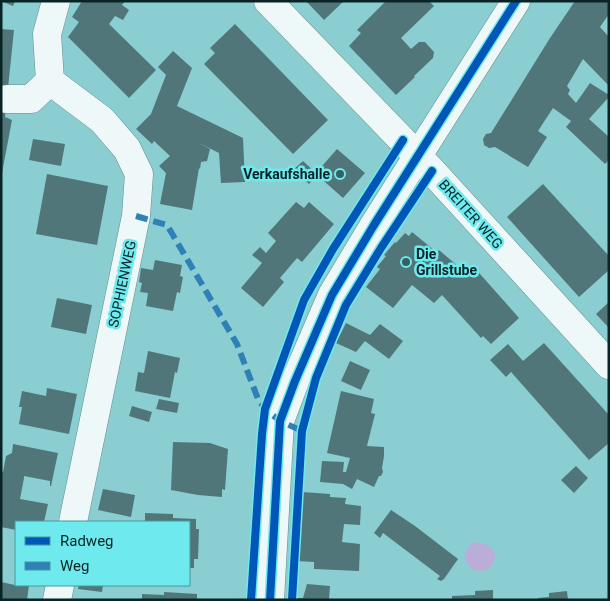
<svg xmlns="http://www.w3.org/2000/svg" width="610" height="601" viewBox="0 0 610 601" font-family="Roboto,sans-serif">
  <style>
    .water { fill: #baaed8 }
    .building { fill: #517679 }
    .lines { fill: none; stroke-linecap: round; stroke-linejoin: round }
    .minor-casing { stroke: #628d8e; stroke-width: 29 }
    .minor { stroke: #eef8f8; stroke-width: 28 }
    .quiet { stroke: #2e81b7; stroke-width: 6; stroke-dasharray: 12 6; stroke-linecap: butt }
    .cycleway-casing { stroke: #6ee9ee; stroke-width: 11 }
    .cycleway { stroke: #0057b8; stroke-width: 8 }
    .poi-dot { fill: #366061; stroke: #6ee9ee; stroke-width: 2 }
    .labels { text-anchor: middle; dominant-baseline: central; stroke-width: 5; stroke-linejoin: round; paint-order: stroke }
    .poi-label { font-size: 14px; font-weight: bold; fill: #082425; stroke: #6ee9ee; text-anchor: end }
    .street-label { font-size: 14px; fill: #082425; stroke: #6ee9ee }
  </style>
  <rect width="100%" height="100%" fill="#8bced1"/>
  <path class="water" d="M475,542C487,543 500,549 493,563C484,584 447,561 475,542Z"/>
  <path class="building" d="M1,1H15L13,6Z
    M82,1H125L122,5L129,10L123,20L115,16L109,24L156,70L129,98L68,37L79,22L72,17Z
    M306,1H344L324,20Z
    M386,1H429L434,6L401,38L411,49L419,42H425L434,52L433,58L414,76L415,77L396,95L349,46L361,33L357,30Z
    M575,1H609V14L600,27L609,37V86L583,59L567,86L570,90L568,94L576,103L590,83L609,95V97L589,119L609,137V160L605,164L566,127L571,121L553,108L538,131L547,137L528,167L495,147L489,148L484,145L483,139L486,134L491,133L550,38Z
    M235,24L328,120L293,154L204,64L215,53L210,48Z
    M1,29L14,30L5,117L12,120L2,173H1Z
    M173,51L192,68L177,106L243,138L245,182L221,183L219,153L197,142L210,149L207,161L201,162L200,169L199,168L192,210L160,204L166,173L159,166L170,156L154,141L152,144L136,129L151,114L166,75L158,67Z
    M33,139L65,144L61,166L29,160Z
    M337,149L365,173L343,198L317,175L309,184L293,170L303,161L316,173Z
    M47,174L108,186L97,245L36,234Z
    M543,184L609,256V270L579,297L507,217Z
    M296,202L304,208L309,202L334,224L302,262L297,258L280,278L284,282L263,307L241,288L262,263L252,255L260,247L266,253L276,241L268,233Z
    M412,232L434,250L430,254L434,257L439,250L466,273L473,266L519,318L491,344L483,336L481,338L442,295L434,303L412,285L393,308L366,287L380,269L377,267L386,256L384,255L395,242L396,243L405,233L409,236Z
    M155,260L182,265L180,276L183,277L180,293L177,292L173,311L146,306L148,293L140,292L142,283L139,282L141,268L153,270Z
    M57,298L92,305L86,334L51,327Z
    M609,302V328L596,314Z
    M346,323L370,335L380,324L403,341L389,359L365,341L356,352L336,343Z
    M544,343L609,415V443L589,460L511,372L506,377L490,360L508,344L523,361Z
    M148,351L180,358L177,373L175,372L170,398L135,391L138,372L144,373Z
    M350,361L370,370L361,390L341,381Z
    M47,388L77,394L69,434L19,424L22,407H19L22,391L46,396Z
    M341,391L374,399L371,413L375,414L367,446L384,447V456L382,468L383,472L381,476H379L374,487L357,479L352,489L343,484L320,482L322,461L344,462L343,472H346L350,458L327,453Z
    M159,399L179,403L177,413L156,409Z
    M132,406L152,412L149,422L129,416Z
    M173,442L210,443L228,449L225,490L222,489V497L198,495L171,490Z
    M13,444L58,453L51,486H50V481L24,476V478L20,499L48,504L44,522H16V530L1,527V472H3L6,456L12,453Z
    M576,466L588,478L574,493L561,480Z
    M103,489L135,495L131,517L98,510Z
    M302,492L330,494V497L346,498L345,504L361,506L360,525L344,524L342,542L360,544L359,571L314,569V562L297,561Z
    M391,510L415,526L458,559L444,579L441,581L437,579L440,576L383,533L380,538L374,533Z
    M145,513L173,514V518L196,519V529H199L198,559H194V568H189V522H145Z
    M1,582L15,585H29L27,600H1Z
    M307,584L330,586L329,600H295V598H303Z
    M79,585H103L102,592L78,589Z
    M493,590V600H452V596L475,595V591Z
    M567,591L568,600H538V598L549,597V593Z
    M164,592L197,594V600H142V594L164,595Z"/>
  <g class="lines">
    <defs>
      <path id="minor" d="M268,1L432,171L609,365
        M50,81L102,120L127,149L139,174L136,216L73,522
        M7,99H31L50,81L47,34L56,1
        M57,600L60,585
        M270,600L280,421L295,381L332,295L374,225L516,1"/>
    </defs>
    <use href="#minor" class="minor-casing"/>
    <use href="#minor" class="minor"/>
    <path class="quiet" d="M136,216L167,225L237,344L258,399L265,409L280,421L302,431"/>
    <defs>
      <path id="cycleway" d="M251,600L262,434L265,409L304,300L333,249L403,140
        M270,600L280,421L295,381L332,295L374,225L516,1
        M292,600L302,431L316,378L346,305L381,248L432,171"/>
    </defs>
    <use href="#cycleway" class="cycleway-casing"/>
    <use href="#cycleway" class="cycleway"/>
  </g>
  <g class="poi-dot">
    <circle cx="340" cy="174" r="5"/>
    <circle cx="406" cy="262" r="5"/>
  </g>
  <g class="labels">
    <g class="poi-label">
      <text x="330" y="174">Verkaufshalle</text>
      <text x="416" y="254" text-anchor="start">Die<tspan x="416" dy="16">Grillstube</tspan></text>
    </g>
    <g class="street-label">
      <text transform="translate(471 214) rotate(48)">BREITER WEG</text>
      <text transform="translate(122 284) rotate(-78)">SOPHIENWEG</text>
    </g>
  </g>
  <rect width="610" height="601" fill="none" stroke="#082425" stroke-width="5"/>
  <rect x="15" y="521" width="175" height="65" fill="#6ee9ee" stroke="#459a9e"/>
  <rect x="25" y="537" width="25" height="8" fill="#0057b8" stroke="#459a9e"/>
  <text x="60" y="546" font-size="15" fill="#082425">Radweg</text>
  <rect x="25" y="562" width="25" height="8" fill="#2e81b7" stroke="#459a9e"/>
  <text x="60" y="571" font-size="15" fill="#082425">Weg</text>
</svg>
